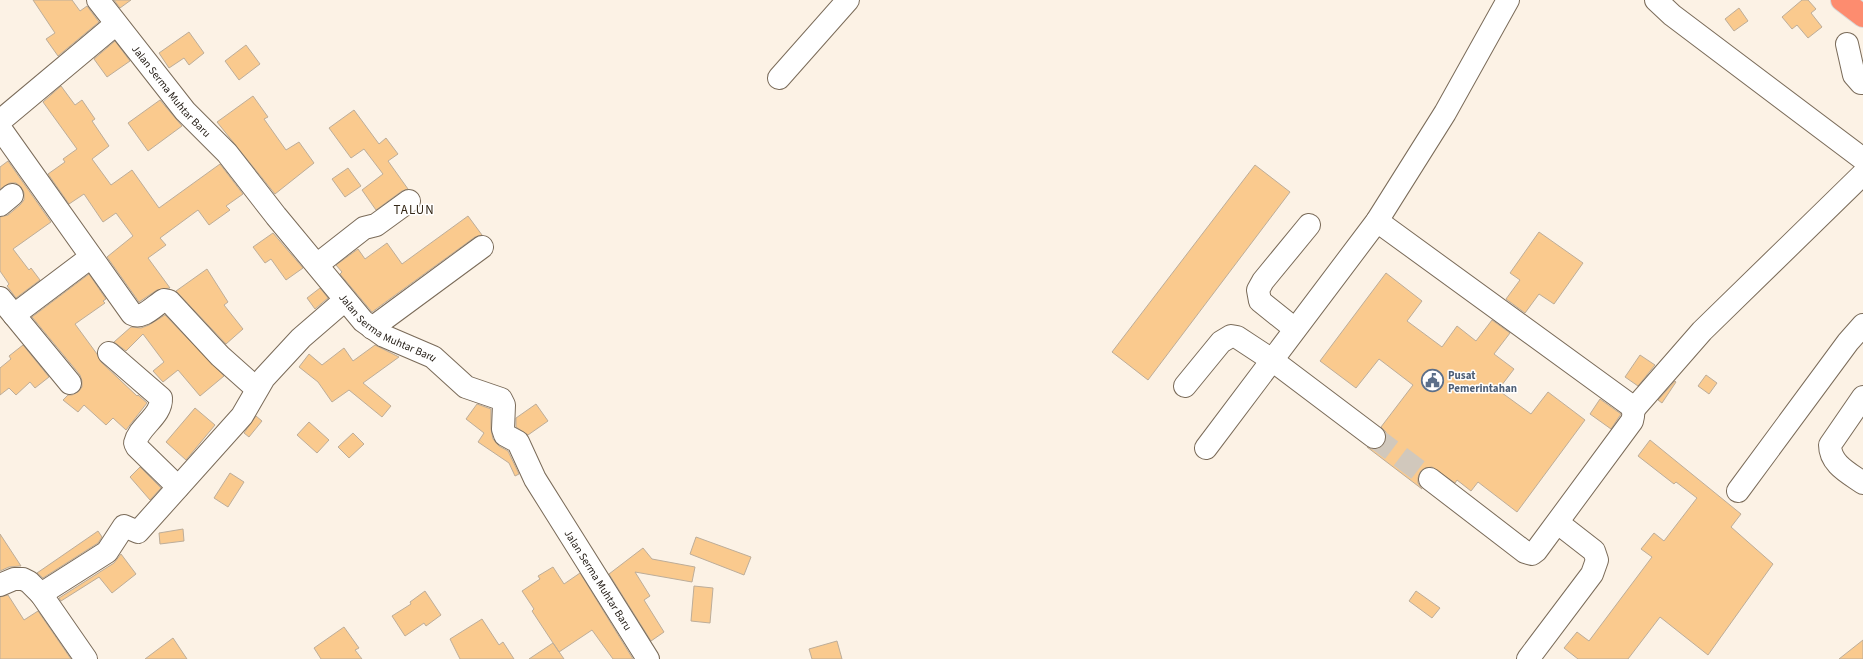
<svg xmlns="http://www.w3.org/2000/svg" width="1863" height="659" viewBox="0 0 1863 659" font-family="'Source Sans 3',sans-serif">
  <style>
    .building { fill: #faca8e; stroke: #bdad99 }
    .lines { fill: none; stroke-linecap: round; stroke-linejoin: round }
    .minor-tunnel { stroke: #d1c8bc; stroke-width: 22; stroke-dasharray: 22 11; stroke-linecap: butt }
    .minor-casing { stroke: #7a6b59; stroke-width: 24 }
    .highway-casing { stroke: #d8d7d6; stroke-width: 24 }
    .minor { stroke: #fff; stroke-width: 22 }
    .highway { stroke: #fd8c6f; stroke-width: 22 }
    .labels { text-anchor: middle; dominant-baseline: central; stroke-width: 3; stroke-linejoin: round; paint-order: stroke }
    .street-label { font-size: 11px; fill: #272019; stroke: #fff }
    .service-label { font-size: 11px; font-weight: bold; fill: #4e5e75; stroke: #fff; text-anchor: start }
    .quarter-label { font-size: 13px; letter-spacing: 1px; fill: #342716; stroke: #fff }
  </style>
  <rect width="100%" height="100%" fill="#fcf2e5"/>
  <path class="building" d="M33,0H72L80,11L87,6L99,22L58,56L46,39L55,33Z
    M114,0H131L120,8Z
    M1802,0H1808L1816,9L1811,13L1822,27L1808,38L1797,25L1792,29L1782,17Z
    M1739,8L1748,21L1734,31L1725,19Z
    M189,32L204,53L189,65L184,58L169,68L159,53Z
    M115,41L130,61L107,77L94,59Z
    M246,45L260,64L239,80L225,61Z
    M61,86L75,105L82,100L95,119L92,121L109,146L92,159L111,185L132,170L159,208L220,164L243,194L226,206L230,210L209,225L198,210L160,238L166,245L148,258L170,288L157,290L139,302L107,257L133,236L116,213L103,222L84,194L69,204L48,174L65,162L63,159L77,149L43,102Z
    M253,96L268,117L264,119L286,150L299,142L314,163L275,194L217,122Z
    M160,100L182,126L148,151L128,123Z
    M354,110L379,144L386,138L398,154L388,161L408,189L402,191L376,210L362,190L383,174L364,149L351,158L329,128Z
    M8,161L51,222L13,249L29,270L31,268L40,280L16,298L7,286L9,284L0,271V217L8,215L20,205L24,200V193L21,187L16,183H10L0,189V167Z
    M1255,165L1290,192L1148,380L1112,352Z
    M348,168L361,186L345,197L332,179Z
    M468,216L482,235L475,237L372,312L340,274L342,272L336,265L358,249L365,259L387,243L402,264Z
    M1539,232L1583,263L1554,304L1539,294L1525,313L1506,299L1520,280L1510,273Z
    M273,233L303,268L286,280L271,259L265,263L253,247Z
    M207,269L228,302L224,305L243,329L226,344L176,291Z
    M1386,273L1422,301L1407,321L1442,347L1457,326L1476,341L1492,320L1510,333L1494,354L1514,369L1498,390L1531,414L1548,392L1585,420L1517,512L1478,482L1471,491L1457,480L1455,483L1432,467L1425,468L1420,472L1418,478V483L1422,489L1367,447L1372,449H1378L1384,444L1386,439V432L1381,427L1413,385L1379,359L1356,388L1320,361Z
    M89,274L106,299L103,301L105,303L75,324L97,354L101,362L137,396L138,395L147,403L126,430L113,418L106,425L84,405L78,412L63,400L68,395H72L78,392L82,387V381L80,375L32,317Z
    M320,288L328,298L315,309L307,298Z
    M165,315L224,376L200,396L178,370L163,382L153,371L164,362L143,334L126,351L114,342L131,327L141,328L149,325Z
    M23,345L49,377L35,388L30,382L16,395L9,388L0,395V368L11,359L9,356Z
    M375,345L399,357L363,383L391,406L382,417L349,390L332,402L318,382L299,367L309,354L322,365L344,348L353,361Z
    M1640,355L1655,365L1638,386L1625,377Z
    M1706,375L1717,383L1709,394L1698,386Z
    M1675,381L1676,382L1662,403L1658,400Z
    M1600,399L1621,414L1611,429L1590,414Z
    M477,404L491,409V429L493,439L499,446L508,451L519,474L515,476L509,463L478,442L484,433L466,419Z
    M536,404L548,421L528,435L516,427V418Z
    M195,408L215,425L186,460L166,442Z
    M256,416L262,421L249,437L244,433Z
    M309,422L329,440L317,453L297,435Z
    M353,433L364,444L349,458L338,447Z
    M1650,440L1741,514L1731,527L1773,564L1708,655L1660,617L1628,659H1578L1564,648L1577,632L1589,641L1652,557L1641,549L1654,533L1664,541L1697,498L1676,482L1674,484L1638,456Z
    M140,467L161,488L150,500L130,477Z
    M230,473L244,482L228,507L214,498Z
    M183,529L184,541L160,544L159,533Z
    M98,531L102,537L98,543L43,578L37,573Z
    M0,534L21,566H20L9,567L0,571Z
    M696,537L751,557L744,575L690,554Z
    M643,548L652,559L695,567L692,582L635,572L650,596L644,600L664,632L651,641L609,574Z
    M121,554L136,574L112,593L99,577L61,601L59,598L114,563Z
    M553,567L564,584L580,573L633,659H613L592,630L559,652L532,611L534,609L522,591L540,579L538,576Z
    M694,586L713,588L710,623L691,621Z
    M425,591L441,615L426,626L424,623L405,636L392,616L411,604L410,602Z
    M1416,591L1440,608L1432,618L1409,601Z
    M8,595L24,620L38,611L71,659H0V597Z
    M482,619L499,645L503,642L514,659H460L450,639Z
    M344,627L359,648L355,650L362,659H321L314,648Z
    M173,638L187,659H145Z
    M1863,640V659H1839Z
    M837,641L842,659H812L809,649Z
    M553,643L564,659H529Z"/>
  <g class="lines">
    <path class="minor-tunnel" d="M1374,437L1430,479"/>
    <defs>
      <g id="minor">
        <path id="s1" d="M98,0L185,111L227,153L276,216L363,321L384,336L433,357L466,387L501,399L504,405L503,429L505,435L518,442L535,479L648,659"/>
        <path d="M1656,0L1672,15L1863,159"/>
        <path d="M1847,44L1854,75L1861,83H1863"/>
        <path d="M779,78L848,0"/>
        <path d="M0,121L116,24"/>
        <path d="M0,128L132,314C143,320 155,305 164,300L169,301L220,356L257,389"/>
        <path d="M0,205L12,195"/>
        <path d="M1377,221L1630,405C1634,411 1634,414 1632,421L1536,551L1532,554L1525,552L1430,479"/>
        <path d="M318,264L364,228L376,225L409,201"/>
        <path d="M0,298L70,383"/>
        <path d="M14,315L91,257"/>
        <path d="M372,328L482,247"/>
        <path d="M1295,329L1260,301L1258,290L1263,281L1309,225"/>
        <path d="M109,353L161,398C162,416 139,426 135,443L137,447L178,487"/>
        <path d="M1185,386L1221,342L1231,336L1237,337L1272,360L1374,437"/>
        <path d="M1863,397L1830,445C1830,464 1849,473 1863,483"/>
        <path d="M1633,410L1702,331L1863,174"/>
        <path d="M1206,448L1377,221L1445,113L1508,0"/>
        <path d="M1738,491L1848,342L1863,325"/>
        <path d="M0,585L14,579H23L29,582L41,594L86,659"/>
        <path d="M41,594L107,552L124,526L138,532L242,416L264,378L301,338L345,300"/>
        <path d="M1528,659L1592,574L1597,560L1594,551L1558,523"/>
      </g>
      <path id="highway" d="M1842,0L1863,16"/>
    </defs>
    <use href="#minor" class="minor-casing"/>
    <use href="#highway" class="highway-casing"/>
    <use href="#minor" class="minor"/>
    <use href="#highway" class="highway"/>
  </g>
  <defs>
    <symbol id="civic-ring" viewBox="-11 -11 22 22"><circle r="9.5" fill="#fff" stroke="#5c6f8a" stroke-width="1.5"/><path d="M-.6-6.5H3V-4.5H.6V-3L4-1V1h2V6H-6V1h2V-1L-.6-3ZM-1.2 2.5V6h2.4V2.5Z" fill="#5c6f8a"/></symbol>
  </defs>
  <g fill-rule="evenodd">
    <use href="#civic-ring" x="1420" y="368" width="25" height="25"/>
  </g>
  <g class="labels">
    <g class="street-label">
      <text stroke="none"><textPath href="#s1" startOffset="117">Jalan Serma Muhtar Baru</textPath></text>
      <text stroke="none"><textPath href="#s1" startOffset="441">Jalan Serma Muhtar Baru</textPath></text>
      <text stroke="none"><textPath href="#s1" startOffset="789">Jalan Serma Muhtar Baru</textPath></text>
    </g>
    <g class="service-label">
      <text x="1448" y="375">Pusat<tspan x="1448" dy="13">Pemerintahan</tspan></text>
    </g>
    <g class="quarter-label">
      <text x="414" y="210">TALUN</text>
    </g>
  </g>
</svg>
